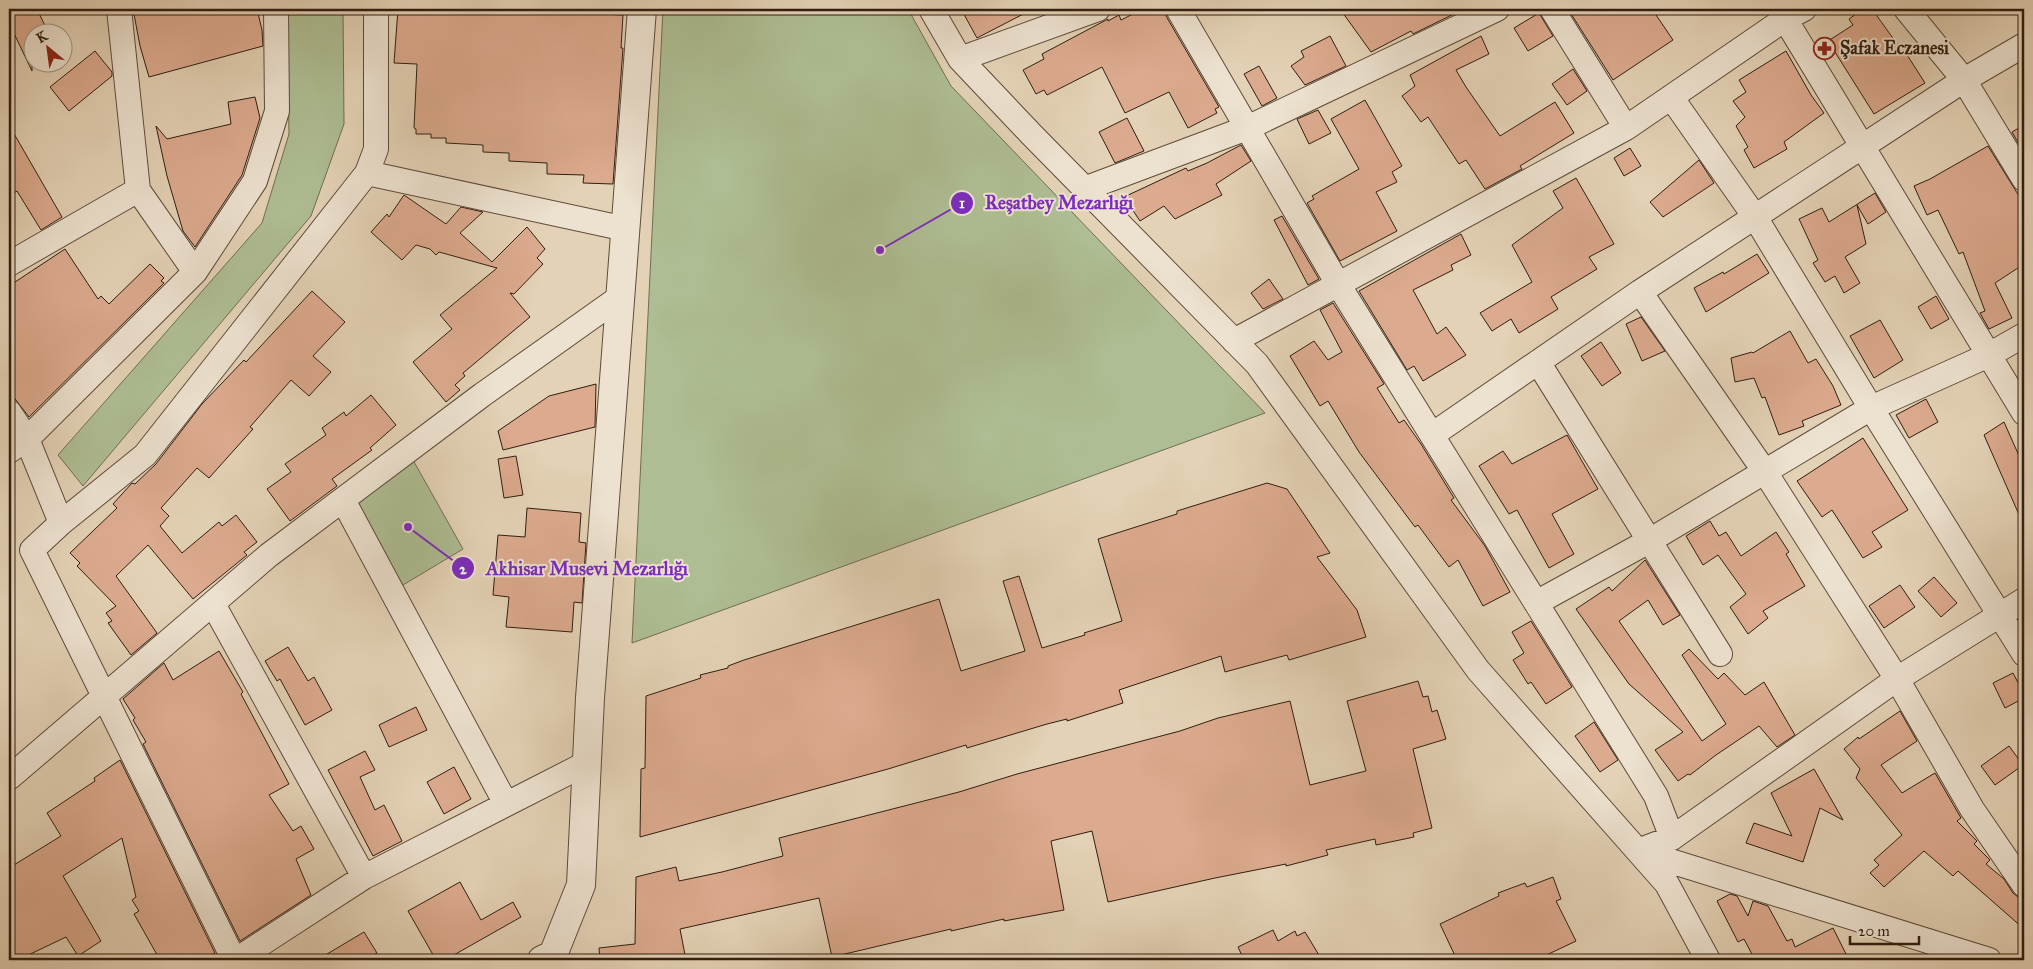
<svg xmlns="http://www.w3.org/2000/svg" width="2033" height="969" viewBox="0 0 2033 969" font-family="'IM FELL Great Primer',serif">
  <style>
    .green { fill: #aebd93; stroke: #6f6e52 }
    .building { fill: #dcaa8e; stroke: #301e10 }
    .lines { fill: none; stroke-linecap: round; stroke-linejoin: round }
    .minor-casing { stroke: #5d4b3a; stroke-width: 26 }
    .tertiary-casing { stroke: #5d4b3a; stroke-width: 30 }
    .minor { stroke: #ede2d0; stroke-width: 24 }
    .tertiary { stroke: #ede2d0; stroke-width: 28 }
    .labels { text-anchor: middle; dominant-baseline: central; stroke-width: 4; stroke-linejoin: round; paint-order: stroke }
    .poi-label { font-size: 18px; font-weight: bold; fill: #301e10; stroke: #ede2d0; text-anchor: start }
    .leader { fill: none; stroke: #7b2cbf; stroke-width: 2 }
    .callout-dot { fill: #7b2cbf; stroke: #ede2d0; stroke-width: 2 }
    .mark-label { font-size: 15px; text-anchor: middle; font-weight: bold; fill: #fff }
    .callout-label { font-size: 19px; text-anchor: middle; font-weight: bold; fill: #7b2cbf; stroke: #ede2d0; stroke-width: 4; stroke-linejoin: round; paint-order: stroke }
  </style>
  <rect width="100%" height="100%" fill="#e4d2b6"/>
  <filter id="stains"><feTurbulence type="fractalNoise" baseFrequency=".004" numOctaves="4"/><feColorMatrix values="0 0 0 0 .2 0 0 0 0 .09 0 0 0 0 .02 0 0 0 .5 -.17"/></filter>
  <radialGradient id="worn" r=".72"><stop offset=".6" stop-color="#630" stop-opacity="0"/><stop offset="1" stop-color="#630" stop-opacity=".3"/></radialGradient>
  <path class="green" d="M287,9H343L344,124L311,216L83,486L58,455L262,223L289,134Z
    M663,9H908L951,86L1265,413L632,643Z
    M413,460L463,549L403,585L352,505Z"/>
  <path class="building" d="M9,9H37L48,32H32V71L9,23Z
    M133,9H257L262,30L263,46L149,77L140,46Z
    M398,9H491L623,15L621,48H623L613,184L583,183L584,175L547,174V163L509,161V153L483,152V145L446,143V138H431V134H416V129L414,128L417,64L394,63Z
    M961,9H1033L977,38Z
    M1143,9H1164L1166,16L1219,107L1215,109L1217,113L1188,128L1169,92L1125,113L1102,67L1047,95L1044,90L1036,94L1023,70L1044,59L1042,54L1108,19V21L1119,15L1121,20Z
    M1340,9H1464L1413,34L1411,31L1371,52Z
    M1568,9H1652L1673,40L1613,80Z
    M1863,9H1872L1900,48L1902,47L1925,83L1874,114L1828,41L1853,25L1849,19Z
    M1539,13L1553,36L1528,51L1514,28Z
    M1330,36L1346,66L1305,85L1291,66L1304,57L1301,51Z
    M1481,36L1489,54L1456,70L1466,87L1500,136L1555,102L1574,133L1520,166L1522,169L1485,189L1466,160L1459,164L1428,117L1421,122L1402,96L1415,86L1410,75Z
    M95,51L112,72V76L69,111L50,87Z
    M1786,51L1811,95L1824,113L1784,142L1787,149L1754,168L1744,150L1748,147L1736,126L1745,117L1733,101L1746,92L1739,80Z
    M1259,66L1277,98L1262,106L1244,74Z
    M1573,69L1587,91L1567,105L1552,84Z
    M255,97L260,118L242,175L195,247L183,231L167,176L156,126L167,139L231,124L228,102Z
    M1365,100L1402,166L1392,172L1397,182L1376,192L1397,231L1340,261L1307,203L1314,199L1312,196L1359,169L1331,119Z
    M1318,110L1331,133L1309,144L1297,119Z
    M1127,118L1144,151L1115,163L1099,132Z
    M9,125L62,217L41,230L17,191L9,196Z
    M2024,125V153L2012,132Z
    M1241,145L1251,161L1216,184L1222,195L1175,219L1164,206L1140,221L1124,197L1186,168L1188,171L1207,163Z
    M1988,146L2024,204V264L1995,283L2012,318L1989,329L1980,313L1985,311L1963,252L1959,254L1938,210L1927,215L1914,186L1930,179Z
    M1630,148L1641,166L1624,176L1614,158Z
    M1699,160L1714,183L1663,217L1650,202Z
    M1576,178L1614,244L1589,257L1597,269L1551,297L1558,309L1519,333L1511,319L1492,331L1480,313L1532,282L1512,245L1563,208L1553,191Z
    M1875,193L1886,212L1868,224L1857,205L1866,244L1845,257L1860,283L1844,293L1835,276L1825,282L1813,263L1818,260L1799,219L1822,208L1829,222Z
    M404,195L446,224L461,207L483,212L460,233L492,262L527,227L545,249L537,258L543,264L514,294L510,293L530,317L463,373L465,376L455,385L460,390L446,402L413,362L452,329L440,315L497,268L439,252L436,255L430,249L416,245L402,260L371,232L387,214L389,217Z
    M1282,216L1319,279L1308,285L1274,220Z
    M1461,234L1471,255L1451,265L1453,270L1413,290L1437,334L1446,327L1466,355L1423,381L1414,366L1407,370L1359,291Z
    M65,249L98,299L101,296L109,304L150,264L164,278L161,281L164,283L29,417L9,391V286Z
    M1757,254L1769,273L1706,312L1694,288L1723,272L1724,274Z
    M1269,279L1283,299L1263,309L1251,293Z
    M312,291L345,322L313,356L331,372L309,396L291,380L250,427L253,429L209,478L197,468L161,508L169,516L160,526L182,553L219,522L222,526L236,515L257,542L244,552L247,555L193,599L148,545L116,576L157,633L131,655L108,623L112,621L106,613L116,606L77,566L80,563L70,553L117,508L113,504L132,483L135,484L156,464L202,404L244,360L246,362Z
    M1936,296L1949,319L1931,329L1918,307Z
    M1333,303L1384,384L1377,388L1399,423L1404,420L1421,444L1454,498L1451,500L1485,546L1510,592L1483,606L1458,560L1449,567L1418,525L1415,527L1359,452L1328,401L1320,406L1290,356L1314,341L1328,360L1342,352L1320,310Z
    M1641,317L1665,351L1642,361L1626,324Z
    M1880,320L1903,360L1874,378L1850,336Z
    M1790,331L1808,363L1816,359L1833,386L1841,405L1802,421L1804,426L1779,435L1765,397L1762,398L1754,378L1735,382L1731,358L1752,352L1753,353Z
    M1601,342L1621,373L1602,386L1581,356Z
    M596,384L595,427L503,450L498,431L549,396Z
    M371,395L396,425L370,448L372,450L332,479L337,486L290,521L267,489L291,472L285,464L326,435L322,428L344,412L346,416Z
    M1926,399L1938,422L1909,438L1896,415Z
    M2004,422L2024,467V526L1984,435Z
    M1567,435L1598,489L1552,514L1574,554L1549,568L1517,510L1509,514L1479,466L1503,451L1512,464Z
    M1863,438L1908,510L1872,532L1882,547L1863,558L1832,510L1822,517L1797,481Z
    M516,456L523,495L504,498L498,459Z
    M1267,483L1287,489L1330,553L1317,557L1357,610L1366,637L1289,660L1287,655L1225,672L1221,656L1119,690L1123,703L1067,721V719L1047,724L967,748L966,745L888,769L640,837L641,769L645,768L646,696L701,678L700,675L728,668V666L744,660L939,599L961,671L1025,651L1003,581L1019,576L1042,648L1085,635L1084,633L1122,621L1098,539L1177,514V511Z
    M527,508L581,513L579,542L586,543L582,603L574,602L572,632L506,627L509,597L493,595L498,535L525,537Z
    M1710,521L1719,536L1726,532L1741,556L1776,532L1789,552L1786,554L1805,586L1763,611L1768,618L1748,634L1730,607L1746,594L1718,555L1703,565L1686,536Z
    M1645,560L1680,615L1663,625L1648,600L1619,621L1702,741L1726,724L1682,655L1689,649L1718,679L1724,673L1745,695L1764,682L1795,735L1777,747L1759,726L1716,755L1690,775L1688,774L1678,781L1655,750L1683,732L1629,684L1576,609L1609,587L1612,591Z
    M1934,577L1957,603L1941,617L1918,591Z
    M1900,585L1915,607L1884,628L1869,606Z
    M1531,621L1572,687L1546,704L1531,682L1528,684L1513,660L1524,653L1512,632Z
    M288,647L308,681L314,677L332,710L305,725L280,679L277,681L265,661Z
    M219,651L243,692L241,694L289,784L269,795L293,831L301,826L314,849L296,859L311,895L240,941L143,744L146,742L133,720L135,718L123,699L164,663L173,680Z
    M2013,673L2024,694V698L2005,708L1993,683Z
    M1418,681L1423,697L1428,696L1432,712L1437,710L1446,739L1413,749L1432,828L1413,833L1414,837L1376,845L1375,839L1326,850L1328,855L1286,866V864L1215,878L1108,902L1092,831L1051,841L1064,910L1004,921V919L951,931V929L832,957L819,898L680,929L686,960H600L599,948L635,944L636,877L676,867L679,881L722,872L783,856L779,838L959,792L1017,774L1180,731L1218,718L1290,701L1310,785L1366,771L1347,701Z
    M416,707L427,730L389,747L379,725Z
    M1900,711L1917,741L1881,765L1902,793L1935,773L1961,818L1957,821L1977,841L1974,844L1990,860L1986,864L2004,879L2013,893L2018,897L2024,899V929L1958,871L1953,876L1924,851L1884,887L1870,873L1879,865L1874,860L1902,835L1856,778L1860,769L1844,749L1858,737L1859,739Z
    M1594,722L1618,760L1600,772L1575,736Z
    M2009,746L2023,765L1995,785L1981,766Z
    M365,751L375,770L360,777L375,810L384,805L402,841L373,856L328,770Z
    M120,760L215,953L200,960H160L134,914L139,911L132,900L136,897L122,838L63,876L101,941L78,956L66,937L18,960H14L9,950V868L61,836L47,813L95,781L94,778Z
    M454,767L471,799L444,814L427,782Z
    M1814,769L1843,820L1820,808L1803,862L1746,843L1754,823L1792,836L1771,793Z
    M1553,877L1561,899L1556,901L1576,941L1536,960H1457L1440,924L1499,896L1498,893L1525,883L1527,887Z
    M460,882L481,920L513,902L521,917L445,960H436L408,911Z
    M1730,894L1737,896L1748,916L1753,901L1768,906L1787,941L1792,939L1795,947L1833,928L1849,960H1750L1754,958L1744,939L1738,942L1717,901Z
    M1273,930L1278,941L1295,931L1297,936L1305,932L1322,960H1244L1238,947Z
    M364,932L377,953L375,954L379,960H317Z"/>
  <g class="lines">
    <defs>
      <path id="minor" d="M119,9L138,190L195,272
        M931,9L960,59L1031,134L1257,364L1478,670L1667,884L1708,960
        M1178,9L1338,284L1656,796L1672,838
        M1552,9L1626,128
        M1779,9L2024,413
        M1906,9L1964,80L2024,179
        M960,59L1098,9
        M1671,97L1755,217L1871,408L2024,654
        M367,173L626,229
        M1084,189L1247,128L1497,9
        M9,264L138,190
        M1640,292L1765,472L1897,679L1972,809L2024,885
        M1234,341L1626,128L1785,19L1804,9
        M1538,362L1720,654
        M9,412L27,439L61,523
        M1432,435L1640,292L1964,80L2024,45
        M9,451L27,439L195,272L255,181L277,111L276,9
        M343,500L506,804
        M1536,603L1649,541L1871,408L1989,355L2024,335
        M213,604L364,877
        M9,778L269,555L482,395L620,297
        M1638,851L1672,838L1897,679L2024,600
        M1638,851L1989,960
        M234,960L32,550L61,523L145,455L367,173L376,149V9
        M236,960L364,877L587,763"/>
      <path id="tertiary" d="M542,960L553,955L581,885L590,698L642,9"/>
    </defs>
    <use href="#minor" class="minor-casing"/>
    <use href="#tertiary" class="tertiary-casing"/>
    <use href="#minor" class="minor"/>
    <use href="#tertiary" class="tertiary"/>
  </g>
  <defs>
    <symbol id="pharmacy-ring" viewBox="-11 -11 22 22"><circle r="9.5" fill="#ede2d0" stroke="#8f2418" stroke-width="1.5"/><path d="M-2-6h4v4h4v4h-4v4h-4v-4h-4v-4h4Z" fill="#8f2418"/></symbol>
  </defs>
  <g fill-rule="evenodd">
    <use href="#pharmacy-ring" x="1812" y="36" width="25" height="25"/>
  </g>
  <g class="labels">
    <g class="poi-label">
      <text x="1840" y="48">Şafak Eczanesi</text>
    </g>
  </g>
  <path class="leader" d="M880 250L962 203M408 527L463 568"/>
  <g class="callout-dot">
    <circle cx="880" cy="250" r="5"/>
    <circle cx="408" cy="527" r="5"/>
    <circle cx="962" cy="203" r="12"/>
    <circle cx="463" cy="568" r="12"/>
  </g>
  <g class="mark-label">
    <text x="962" y="208">1</text>
    <text x="463" y="574">2</text>
  </g>
  <g class="callout-label">
    <text x="1059" y="209">Reşatbey Mezarlığı</text>
    <text x="587" y="575">Akhisar Musevi Mezarlığı</text>
  </g>
  <rect width="2033" height="969" fill="none" stroke="#e4d2b6" stroke-width="30"/>
  <rect x="10" y="10" width="2013" height="949" fill="none" stroke="#301e10" stroke-width="2.5"/>
  <rect x="15" y="15" width="2003" height="939" fill="none" stroke="#301e10"/>
  <g transform="translate(48 48) rotate(331)"><circle r="24" fill="#ede2d0" stroke="#a19483"/>
  <path d="M0-4L9 19L0 12L-9 19Z" fill="#8f2418"/>
  <text y="-8" font-size="14" font-weight="bold" text-anchor="middle" fill="#301e10">K</text>
  </g>
  <path d="M1850 936v8h69v-8" fill="none" stroke="#301e10" stroke-width="2.5"/>
  <text x="1858" y="936" font-size="15" fill="#301e10" stroke="#ede2d0" stroke-width="4" paint-order="stroke">20 m</text>
  <rect width="100%" height="100%" filter="url(#stains)"/>
  <rect width="100%" height="100%" fill="url(#worn)"/>
</svg>
